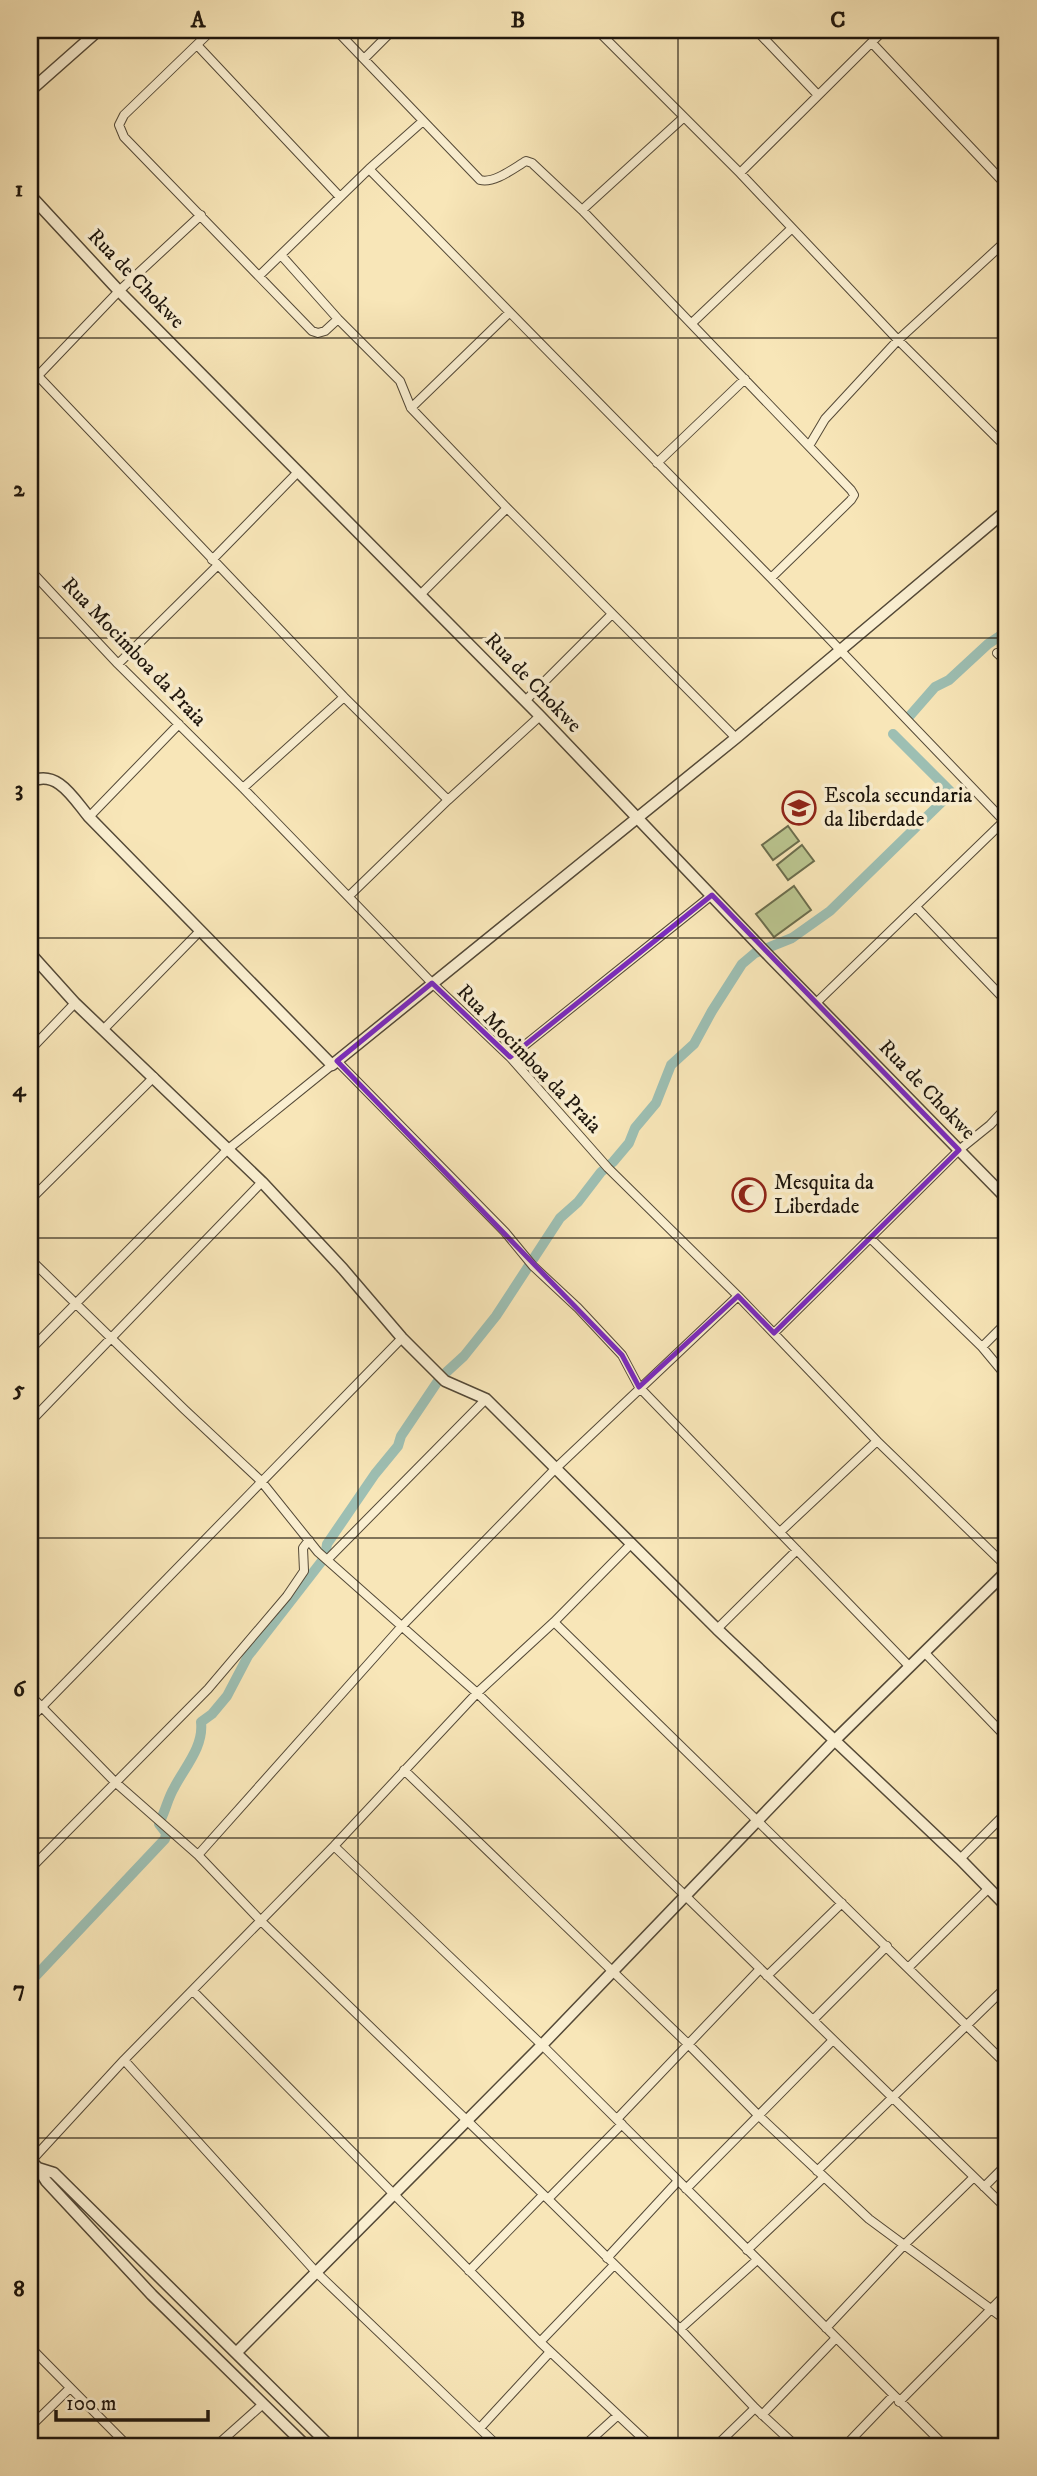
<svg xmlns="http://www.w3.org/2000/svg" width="1037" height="2476" viewBox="0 0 1037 2476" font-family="'IM FELL DW Pica',serif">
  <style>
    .park { fill: #bbc690; stroke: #6c6e4e; stroke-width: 2 }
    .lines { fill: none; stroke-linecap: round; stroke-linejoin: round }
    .canal { stroke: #9dbfb3; stroke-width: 10 }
    .minor-casing { stroke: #544937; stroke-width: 10 }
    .tertiary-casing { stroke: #544937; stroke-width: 13 }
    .minor { stroke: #faefd1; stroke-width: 8 }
    .tertiary { stroke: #faefd1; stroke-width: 10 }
    .marked { fill: none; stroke: #7b2cbf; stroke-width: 5; stroke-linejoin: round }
    .grid { fill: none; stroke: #1d150c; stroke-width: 2; stroke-opacity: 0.55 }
    .labels { text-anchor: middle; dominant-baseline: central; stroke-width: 7; stroke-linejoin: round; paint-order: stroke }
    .street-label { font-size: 21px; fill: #1d150c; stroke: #faefd1 }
    .poi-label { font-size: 21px; fill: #1d150c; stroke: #faefd1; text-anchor: start }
    .neatline { fill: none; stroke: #1d150c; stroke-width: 2.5 }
    .grid-label { font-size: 23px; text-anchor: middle; font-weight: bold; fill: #1d150c }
  </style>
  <rect width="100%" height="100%" fill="#f8e6b8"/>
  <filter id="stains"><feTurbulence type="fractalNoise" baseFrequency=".00286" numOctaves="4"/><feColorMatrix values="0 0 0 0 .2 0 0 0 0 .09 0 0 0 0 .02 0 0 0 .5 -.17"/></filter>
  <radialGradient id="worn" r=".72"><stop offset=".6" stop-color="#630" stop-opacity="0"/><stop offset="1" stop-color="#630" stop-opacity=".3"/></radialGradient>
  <path class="park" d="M788,826L799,841L773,860L762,845Z
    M802,845L814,861L788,880L777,865Z
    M794,886L811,910L774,937L756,914Z"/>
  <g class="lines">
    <path class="canal" d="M907,719L935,687L949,680L988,644L1000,636L1007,646
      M161,1819C166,1809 168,1798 174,1788C184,1768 204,1747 201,1722L212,1714L227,1696L248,1656L325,1557L327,1544L375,1474L398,1446L401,1436L440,1378L464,1356L496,1316L560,1218L578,1202L601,1172L613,1162L629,1143L635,1128L656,1103L671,1065L694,1044L712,1011L742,964L755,953L792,938L830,911L949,795L950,791L893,734
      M30,1982L165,1839L166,1833L159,1824"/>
    <defs>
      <path id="minor" d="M212,30L124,115L119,125L124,137L312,331L318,333L325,331L338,319
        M336,30L480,180C494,184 514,168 526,161L532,163L582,210L851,490L854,495L851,500L771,578
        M597,30L740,173L898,340L1007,448
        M756,30L817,94
        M872,43L1007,186
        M197,45L340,197
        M364,59L393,30
        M369,169L771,578L1007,824
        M740,173L884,30
        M582,210L683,118
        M999,248L1007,256
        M281,255L338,319L400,381L411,408L507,508L736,738
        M259,276L369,169L423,121
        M692,323L791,229
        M38,376L344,697L448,800
        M30,384L119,291L201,215
        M411,408L509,313
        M809,446L825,419L898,340L1007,240
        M657,463L745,379
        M212,560L298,472
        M30,570L118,664L243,788L432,983L510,1057L608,1168L738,1296L877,1441L1007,1567
        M420,595L507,508
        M997,653L1007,662
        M118,664L217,566
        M525,701L612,614
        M243,788L344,697
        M89,817L179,724
        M349,896L448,800L540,716
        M917,908L1007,1002
        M815,1004L1004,821
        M103,1030L200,931
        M30,1050L75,1003
        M510,1057L712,895
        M337,1061L505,1232L533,1266L578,1308L622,1355L639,1387L910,1667
        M30,1200L154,1077
        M871,1239L982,1347L1007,1377
        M30,1259L185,1410L261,1481L318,1552L477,1693L1007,2209
        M774,1333L959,1150L990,1125L1007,1107
        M982,1347L1007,1322
        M30,1350L227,1150L332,1065
        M30,1422L262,1182
        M780,1532L877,1441
        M327,1560L486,1399
        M554,1622L1007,2065
        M717,1629L797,1550
        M925,1653L1007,1738
        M30,1695L115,1782L198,1855L261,1921L548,2199L680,2329L755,2408L796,2446
        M30,1719L402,1338
        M404,1770L688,2044L758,2115L869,2219L1007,2321
        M334,1846L542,2045L945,2446
        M198,1855L402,1626L555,1469L738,1296
        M960,1859L1007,1812
        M30,1869L208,1689L287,1596L304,1571L303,1548L309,1540
        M909,1967L989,1888
        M767,1976L842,1903
        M193,1991L540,2342L651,2446
        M813,2020L887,1946
        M124,2060L316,2272L498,2446
        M617,2119L760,1969
        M31,2161L124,2060L334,1846L477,1693L554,1622L631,1544
        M817,2171L1007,1986
        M984,2187L1007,2164
        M686,2189L833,2040
        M548,2199L622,2124
        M747,2250L824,2177
        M607,2258L678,2181
        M469,2271L543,2195
        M826,2328L903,2246L974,2177
        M680,2329L757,2260
        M540,2342L614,2265
        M30,2347L128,2446
        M899,2402L1007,2293
        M762,2415L836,2338
        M30,2427L70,2388
        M480,2428L550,2352
        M216,2446L263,2404
        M584,2446L618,2415
        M716,2446L755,2408
        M845,2446L893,2396
        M1005,2446L1007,2444"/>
      <path id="tertiary" d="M30,91L99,30
        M30,195L119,291L540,716L770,957L1007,1199
        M30,782C57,768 74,799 89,817L332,1065L736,738L1007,510
        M30,953L75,1003L262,1182L343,1269L402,1338L445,1381L486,1399L717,1629L960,1859L1007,1907
        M30,2160L38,2168L46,2181L152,2295L306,2446
        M38,2168L54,2173L330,2446
        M236,2353L542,2045L835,1740L1007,1571"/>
    </defs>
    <use href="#minor" class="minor-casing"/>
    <use href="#tertiary" class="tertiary-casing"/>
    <use href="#minor" class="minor"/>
    <use href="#tertiary" class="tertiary"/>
  </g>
  <path class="marked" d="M712,895L959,1150L774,1333L738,1296L639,1387L622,1355L337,1061L432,983L510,1057Z"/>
  <path class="grid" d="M358,30V2446M678,30V2446M30,338H1007M30,638H1007M30,938H1007M30,1238H1007M30,1538H1007M30,1838H1007M30,2138H1007"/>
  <defs>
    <symbol id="school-ring" viewBox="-11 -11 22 22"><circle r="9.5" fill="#faefd1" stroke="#8f2418" stroke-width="1.5"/><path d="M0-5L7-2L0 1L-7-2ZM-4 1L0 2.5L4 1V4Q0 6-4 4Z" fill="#8f2418"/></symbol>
    <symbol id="mosque-ring" viewBox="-11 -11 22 22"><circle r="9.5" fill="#faefd1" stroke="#8f2418" stroke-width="1.5"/><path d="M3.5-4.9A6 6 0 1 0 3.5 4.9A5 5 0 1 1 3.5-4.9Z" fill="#8f2418"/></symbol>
  </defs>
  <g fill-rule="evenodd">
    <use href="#school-ring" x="780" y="789" width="38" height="38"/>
    <use href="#mosque-ring" x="730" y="1176" width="38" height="38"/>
  </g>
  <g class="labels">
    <g class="street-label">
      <text transform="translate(136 279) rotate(46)">Rua de Chokwe</text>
      <text transform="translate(134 652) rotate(46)">Rua Mocimboa da Praia</text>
      <text transform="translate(533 683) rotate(46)">Rua de Chokwe</text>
      <text transform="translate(529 1059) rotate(46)">Rua Mocimboa da Praia</text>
      <text transform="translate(927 1090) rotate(46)">Rua de Chokwe</text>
    </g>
    <g class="poi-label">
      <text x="824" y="796">Escola secundaria<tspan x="824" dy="24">da liberdade</tspan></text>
      <text x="774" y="1183">Mesquita da<tspan x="774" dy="24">Liberdade</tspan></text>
    </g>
  </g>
  <rect width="1037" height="2476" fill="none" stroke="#f8e6b8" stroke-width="77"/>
  <path d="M56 2410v10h152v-10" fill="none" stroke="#1d150c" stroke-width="3.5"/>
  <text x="66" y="2410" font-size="21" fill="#1d150c" stroke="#faefd1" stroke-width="5" paint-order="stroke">100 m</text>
  <rect x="38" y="38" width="960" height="2400" class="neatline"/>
  <g class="grid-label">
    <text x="198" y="27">A</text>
    <text x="518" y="27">B</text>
    <text x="838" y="27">C</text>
    <text x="19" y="196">1</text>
    <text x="19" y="496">2</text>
    <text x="19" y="796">3</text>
    <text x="19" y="1096">4</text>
    <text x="19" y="1396">5</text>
    <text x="19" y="1696">6</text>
    <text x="19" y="1996">7</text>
    <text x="19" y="2296">8</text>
  </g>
  <rect width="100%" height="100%" filter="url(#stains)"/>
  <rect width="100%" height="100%" fill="url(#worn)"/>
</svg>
